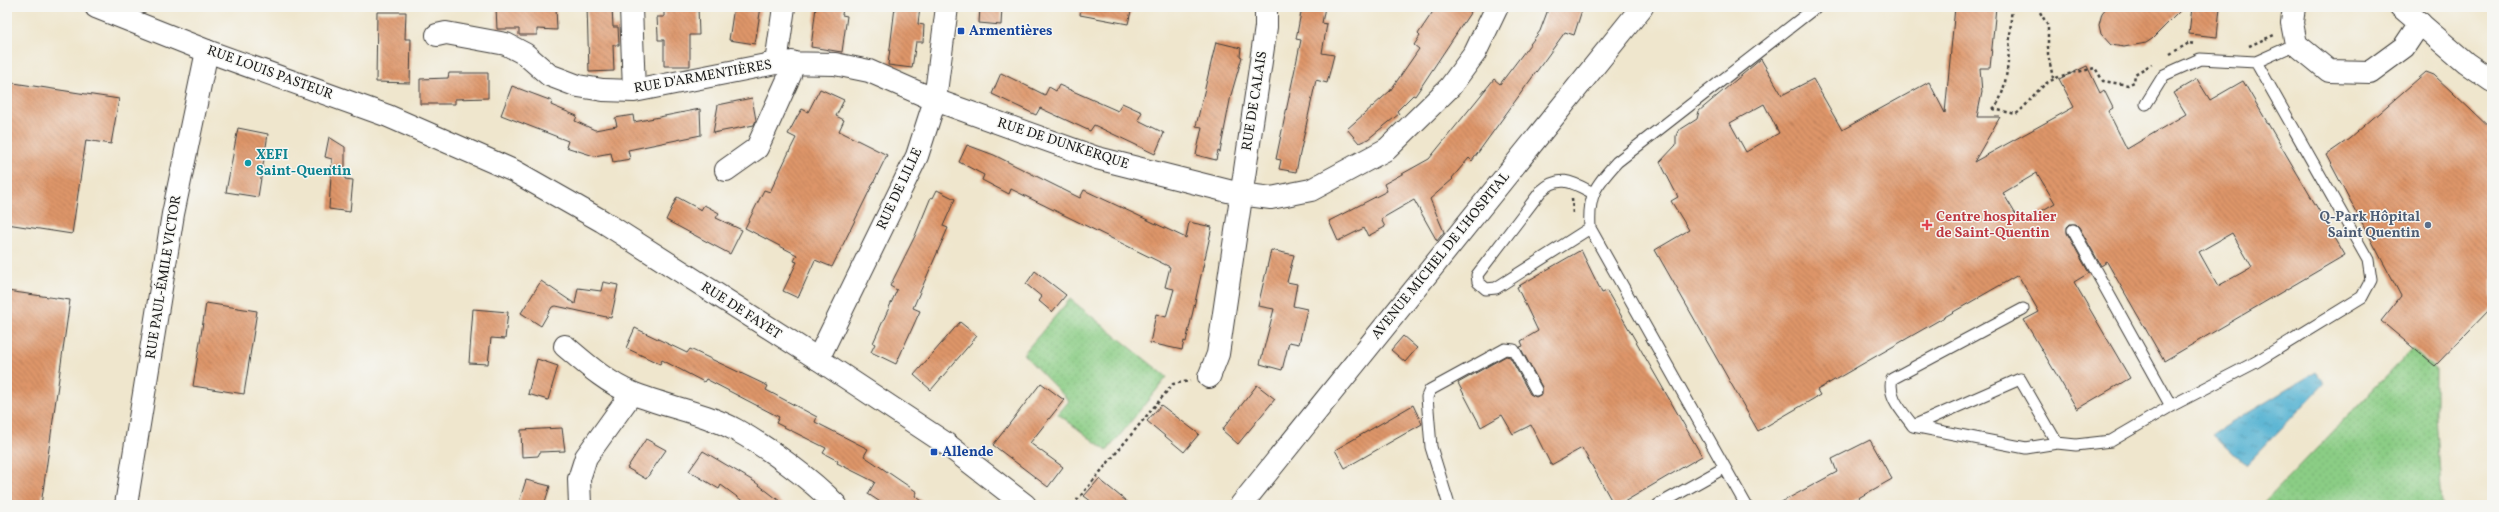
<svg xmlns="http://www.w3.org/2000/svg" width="2499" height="512" viewBox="0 0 2499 512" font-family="Vollkorn,serif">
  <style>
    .green { fill: url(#green-dots); stroke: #547450 }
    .water { fill: url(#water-ripples); stroke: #386777 }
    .building { fill: url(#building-back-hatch); fill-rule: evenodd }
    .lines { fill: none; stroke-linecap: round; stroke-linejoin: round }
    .lane-casing { stroke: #3c3a37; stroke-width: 13 }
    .street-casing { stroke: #3c3a37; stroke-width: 24 }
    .secondary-casing { stroke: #3c3a37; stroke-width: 24 }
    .path { stroke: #3c3a37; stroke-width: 2.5; stroke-dasharray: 3 3; stroke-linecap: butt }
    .lane { stroke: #fff; stroke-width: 11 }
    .street { stroke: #fff; stroke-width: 22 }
    .secondary { stroke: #fff; stroke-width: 22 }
    .transit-dot { fill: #1a4fb4; stroke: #f6f6f2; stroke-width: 1.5 }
    .culture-dot { fill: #0f9aa8; stroke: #f6f6f2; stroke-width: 1.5 }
    .health-dot { fill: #e0444e; stroke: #f6f6f2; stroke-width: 1.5 }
    .service-dot { fill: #5c6f8a; stroke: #f6f6f2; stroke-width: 1.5 }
    .labels { text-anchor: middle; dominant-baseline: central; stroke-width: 3; stroke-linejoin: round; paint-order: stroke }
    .transit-label { font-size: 14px; font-weight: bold; fill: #164399; stroke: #f6f6f2; text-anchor: start }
    .street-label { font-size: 14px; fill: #1c1c1c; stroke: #f6f6f2 }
    .culture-label { font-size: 14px; font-weight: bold; fill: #0d838f; stroke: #f6f6f2; text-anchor: start }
    .health-label { font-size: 14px; font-weight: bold; fill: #be3a42; stroke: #f6f6f2; text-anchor: start }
    .service-label { font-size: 14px; font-weight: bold; fill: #4e5e75; stroke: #f6f6f2; text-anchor: end }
  </style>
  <defs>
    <pattern id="green-dots" width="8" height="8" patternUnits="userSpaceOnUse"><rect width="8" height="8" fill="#8bcd85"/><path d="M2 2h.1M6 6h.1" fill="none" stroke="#77af72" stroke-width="1.8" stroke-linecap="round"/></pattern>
    <pattern id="water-ripples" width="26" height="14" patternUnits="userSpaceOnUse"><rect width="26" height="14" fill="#54b2d2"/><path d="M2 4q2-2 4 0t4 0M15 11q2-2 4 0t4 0" fill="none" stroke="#4590aa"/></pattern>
    <pattern id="building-back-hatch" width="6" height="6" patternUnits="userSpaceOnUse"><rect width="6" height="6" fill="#de9569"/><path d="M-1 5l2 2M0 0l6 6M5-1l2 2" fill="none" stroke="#b37956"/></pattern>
  </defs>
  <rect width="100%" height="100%" fill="#f6f6f2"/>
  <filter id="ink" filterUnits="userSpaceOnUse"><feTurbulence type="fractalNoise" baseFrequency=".025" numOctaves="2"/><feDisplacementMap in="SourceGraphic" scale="8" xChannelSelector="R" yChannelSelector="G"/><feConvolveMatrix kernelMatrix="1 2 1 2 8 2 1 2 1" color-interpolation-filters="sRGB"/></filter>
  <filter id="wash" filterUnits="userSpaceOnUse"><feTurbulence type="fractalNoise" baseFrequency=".012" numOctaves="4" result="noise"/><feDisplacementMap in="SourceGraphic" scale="16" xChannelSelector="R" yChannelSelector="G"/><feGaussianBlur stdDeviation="0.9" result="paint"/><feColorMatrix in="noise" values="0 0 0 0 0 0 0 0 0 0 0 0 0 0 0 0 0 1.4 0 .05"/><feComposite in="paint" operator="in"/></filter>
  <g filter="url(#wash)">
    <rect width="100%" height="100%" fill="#efe6cd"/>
    <path class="green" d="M1070,299L1167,377L1107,451L1058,414L1069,401L1023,354Z
      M2412,349L2436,370V414L2442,505H2261Z"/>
    <path class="water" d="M2316,372L2325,383L2246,465L2213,434Z"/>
    <g id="blocks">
      <path class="building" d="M496,7H556L557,30L537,29V35H519V29H497Z
        M587,7H612L613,27H618L619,45H613L614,71L589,72Z
        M664,7H698L699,35H690V66H664V40H658V35L657,17H664Z
        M734,7H761L755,44L729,40Z
        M816,7H843L842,15L847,16L842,52L811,47Z
        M895,7H920L918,24L924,25L923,42H916L912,68L888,65Z
        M980,7H1002L1001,25L979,23Z
        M1081,7H1132L1128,24L1080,15Z
        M1302,7H1325L1322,23L1327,24L1322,53L1334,55L1327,83L1316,80L1296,172L1279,169L1281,160L1276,159L1301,40L1296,39Z
        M1436,7H1474L1415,96L1413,95L1397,111L1399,114L1368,139L1359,143L1347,129L1390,91L1419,49L1414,45L1420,36L1418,34Z
        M1549,7H1583L1574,35L1565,32L1472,161L1469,158L1452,178L1453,179L1430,199L1444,232L1437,241L1414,200L1381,219L1385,227L1368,236L1364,228L1338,241L1329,221L1387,191L1384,184L1429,159L1494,79L1500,84L1540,31Z
        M1955,7H1996L1990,68H1980L1982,92L1977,117H2000L1974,162L2074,107L2059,79L2087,66L2100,93L2104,90L2113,108L2108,111L2127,149L2186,114L2173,93L2197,79L2210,100L2243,81L2345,255L2164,361L2107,262L2101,266L2079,227L2076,224H2070L2067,227V233L2089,273L2074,282L2130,378L2077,409L2024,320L2039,312L2018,275L1817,390L1820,395L1758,431L1655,250L1689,230L1671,201L1678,197L1660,162L1676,145V136L1678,131L1697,119L1699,111L1761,59L1782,95L1813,79L1842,130L1929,82L1945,113ZM1764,104L1779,133L1746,152L1730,123ZM2037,173L2055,203L2021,223L2003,193ZM2232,233L2252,267L2218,286L2199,252Z
        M2107,7H2184L2152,39L2146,43L2124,47L2111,45L2101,34L2099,25L2102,13Z
        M2192,7H2220L2217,37L2189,34Z
        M377,12H406L405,39H411L410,83L376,82Z
        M1216,42L1241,48L1240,56L1242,57L1231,95L1220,152L1218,151L1216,160L1196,155L1202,127L1196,126Z
        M2426,72L2434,75L2492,130V307L2435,366L2381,321L2401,296L2326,155L2349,139Z
        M449,73H488V98L455,99V104H420V79L448,78Z
        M1001,73L1045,95L1049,87L1056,91L1059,85L1118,111L1122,103L1142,112L1138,120L1164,133L1155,154L1094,125L1090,131L1040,108L1036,115L992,94Z
        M7,82L119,99L111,144L86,140L72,234L7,224Z
        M512,86L552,101L551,105L577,116L575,121L595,130L617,126L615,118L633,115L634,122L700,109L701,135L628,150L630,159L613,162L611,153L594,156L566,147L568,141L501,115Z
        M820,89L844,100L836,116L844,120L839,131L887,155L832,267L815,260L798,298L783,291L797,262L794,261L797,255L745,228L764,190L770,192L788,154L796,138L788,134L797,117L802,109L808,112Z
        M752,98L756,120L754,125L713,133L718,105Z
        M238,128L268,134L258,197L226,192Z
        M329,137L345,147V179L353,180L350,212L329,209L332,159L325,157Z
        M967,145L994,155L1080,198L1084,190L1186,238L1189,222L1212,227L1186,342L1184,341L1182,350L1150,343L1156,314L1166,317L1174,289L1165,287L1170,267L1011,189L1009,194L982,180L984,175L959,162Z
        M937,190L955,199L943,226L948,228L913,308L920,311L896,364L871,352L875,344L873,343L897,290L890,286L915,236L931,197L933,198Z
        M677,197L701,210L704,205L710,208L719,213L716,218L742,230L730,254L666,220Z
        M1271,250L1294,255L1287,282L1297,284L1293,306L1307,309L1299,344L1289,342L1282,370L1260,364L1274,309L1258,306Z
        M1581,250L1602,293L1607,291L1702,456L1619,505H1614L1582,448L1551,465L1531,425L1513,434L1502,415L1481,427L1458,383L1506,356L1510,357L1530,394L1536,397L1542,394V387L1520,347L1523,346L1521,341L1538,331L1517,287Z
        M1035,271L1066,295L1052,312L1039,301L1042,297L1026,284Z
        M541,281L575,304L578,288L601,291L603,282L618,285L611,318L556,306L552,307L541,326L521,313Z
        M7,291L70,300L41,505H7Z
        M206,303L257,311L244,394L193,386Z
        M473,309L508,312L505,339L491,338L488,364L469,363Z
        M960,322L977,336L931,390L914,375Z
        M635,328L687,353L690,349L768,386L766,390L817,417L815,422L868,449L864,456L917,492L915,496L928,505H885L868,494L875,482L837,463L838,461L823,453L826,448L776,423L779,417L706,379L704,382L662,360L660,364L626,348Z
        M1403,336L1417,348L1405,362L1391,350Z
        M537,359L558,366L548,400L528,394Z
        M1041,383L1064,400L1030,443L1063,467L1048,487L993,445Z
        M1257,385L1275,399L1238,444L1222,430Z
        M1161,405L1199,434L1184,452L1147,421Z
        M1413,405L1422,424L1345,468L1335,450Z
        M562,428L565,451L540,452L538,456L522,457L521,430Z
        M646,439L666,450L646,479L627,468Z
        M1870,440L1892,479L1846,505H1776L1837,472L1832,459Z
        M703,451L755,482L785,505H748L721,485L719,489L689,471Z
        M1099,479L1131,505H1096L1084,496Z
        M526,480L550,486L544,505H518Z"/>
    </g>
  </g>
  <g filter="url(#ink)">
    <use href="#blocks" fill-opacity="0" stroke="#3c3a37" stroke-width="1"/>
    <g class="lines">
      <defs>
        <path id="lane" d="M2146,104L2164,75L2200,59L2256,62L2296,44
          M1590,228L1496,288L1486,289L1478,282L1477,275L1541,191C1560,174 1572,182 1593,193
          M2073,230L2171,406
          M1913,426C1903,412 1887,397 1892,379L2023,309
          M2057,443L2020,379L1913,426L2026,448L2057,443L2076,445L2111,441L2171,406L2256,362L2362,297L2371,280L2368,260L2256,62
          M1449,505L1431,447L1427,397L1430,390L1505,349L1514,350L1536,390
          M1658,505L1724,468
          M1746,505L1590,228C1588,195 1595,186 1617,162L1816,7"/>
        <path id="street" d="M631,7L634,91
          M2294,7L2292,23L2296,44L2329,71L2370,72L2404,47L2420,23
          M437,35L446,33L506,44L525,54L549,75L578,86L603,90L634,91L776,63L835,64L869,71L935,100L1097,158L1240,194L1271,198L1311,190L1387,149L1450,87L1475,53L1497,7
          M776,63L784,7
          M726,170L757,148L790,75L792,62
          M565,346C585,363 607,383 632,393C666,407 703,412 736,430C767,447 811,479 836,505
          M818,359L917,156L935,100L947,7
          M1209,377L1218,354L1266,27V7
          M126,505L173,214L207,51
          M580,505L579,479L586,457L632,393
          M1241,505L1642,7"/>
        <path id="secondary" d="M96,7L207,51L388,116L514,171L602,221L818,359L945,443L1025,505
          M2401,7L2466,63L2492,81"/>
      </defs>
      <use href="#lane" class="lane-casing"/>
      <use href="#street" class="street-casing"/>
      <use href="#secondary" class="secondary-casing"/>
      <path class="path" d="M2037,7L2048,26V54L2053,78
        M2249,46L2274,35
        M2170,54L2189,43L2195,44
        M1993,109L2016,114C2026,107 2031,97 2040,89C2054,74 2076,73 2095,68L2103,81L2128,85L2134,82L2135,74L2152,64
        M1993,109C2011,93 2009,31 2012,7
        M1572,198L1573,215
        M1073,505L1173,384L1190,381"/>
      <use href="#lane" class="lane"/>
      <use href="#street" class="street"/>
      <use href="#secondary" class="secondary"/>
    </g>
  </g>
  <g class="transit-dot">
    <rect x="957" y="27" width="8" height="8" rx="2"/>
    <rect x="930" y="448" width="8" height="8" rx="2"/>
  </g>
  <circle class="culture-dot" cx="248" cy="163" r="4"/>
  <path class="health-dot" d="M1925 219h4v4h4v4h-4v4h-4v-4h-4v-4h4z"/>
  <circle class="service-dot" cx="2428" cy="225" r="4"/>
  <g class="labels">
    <g class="transit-label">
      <text x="969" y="31">Armentières</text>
      <text x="942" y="452">Allende</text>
    </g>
    <g class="street-label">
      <text transform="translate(270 73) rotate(20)">RUE LOUIS PASTEUR</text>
      <text transform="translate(703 77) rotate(-10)">RUE D'ARMENTIÈRES</text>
      <text transform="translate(1255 101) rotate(-81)">RUE DE CALAIS</text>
      <text transform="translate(1063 144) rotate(18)">RUE DE DUNKERQUE</text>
      <text transform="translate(900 189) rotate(-65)">RUE DE LILLE</text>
      <text transform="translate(1441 256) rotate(-51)">AVENUE MICHEL DE L'HOSPITAL</text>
      <text transform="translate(164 277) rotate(-81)">RUE PAUL-ÉMILE VICTOR</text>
      <text transform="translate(741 311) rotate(33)">RUE DE FAYET</text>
    </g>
    <g class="culture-label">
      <text x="256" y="155">XEFI<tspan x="256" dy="16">Saint-Quentin</tspan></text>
    </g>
    <g class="health-label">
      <text x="1936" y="217">Centre hospitalier<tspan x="1936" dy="16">de Saint-Quentin</tspan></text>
    </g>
    <g class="service-label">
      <text x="2420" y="217">Q-Park Hôpital<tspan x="2420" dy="16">Saint Quentin</tspan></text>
    </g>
  </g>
  <rect width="2499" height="512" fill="none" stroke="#f6f6f2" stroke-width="24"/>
</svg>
